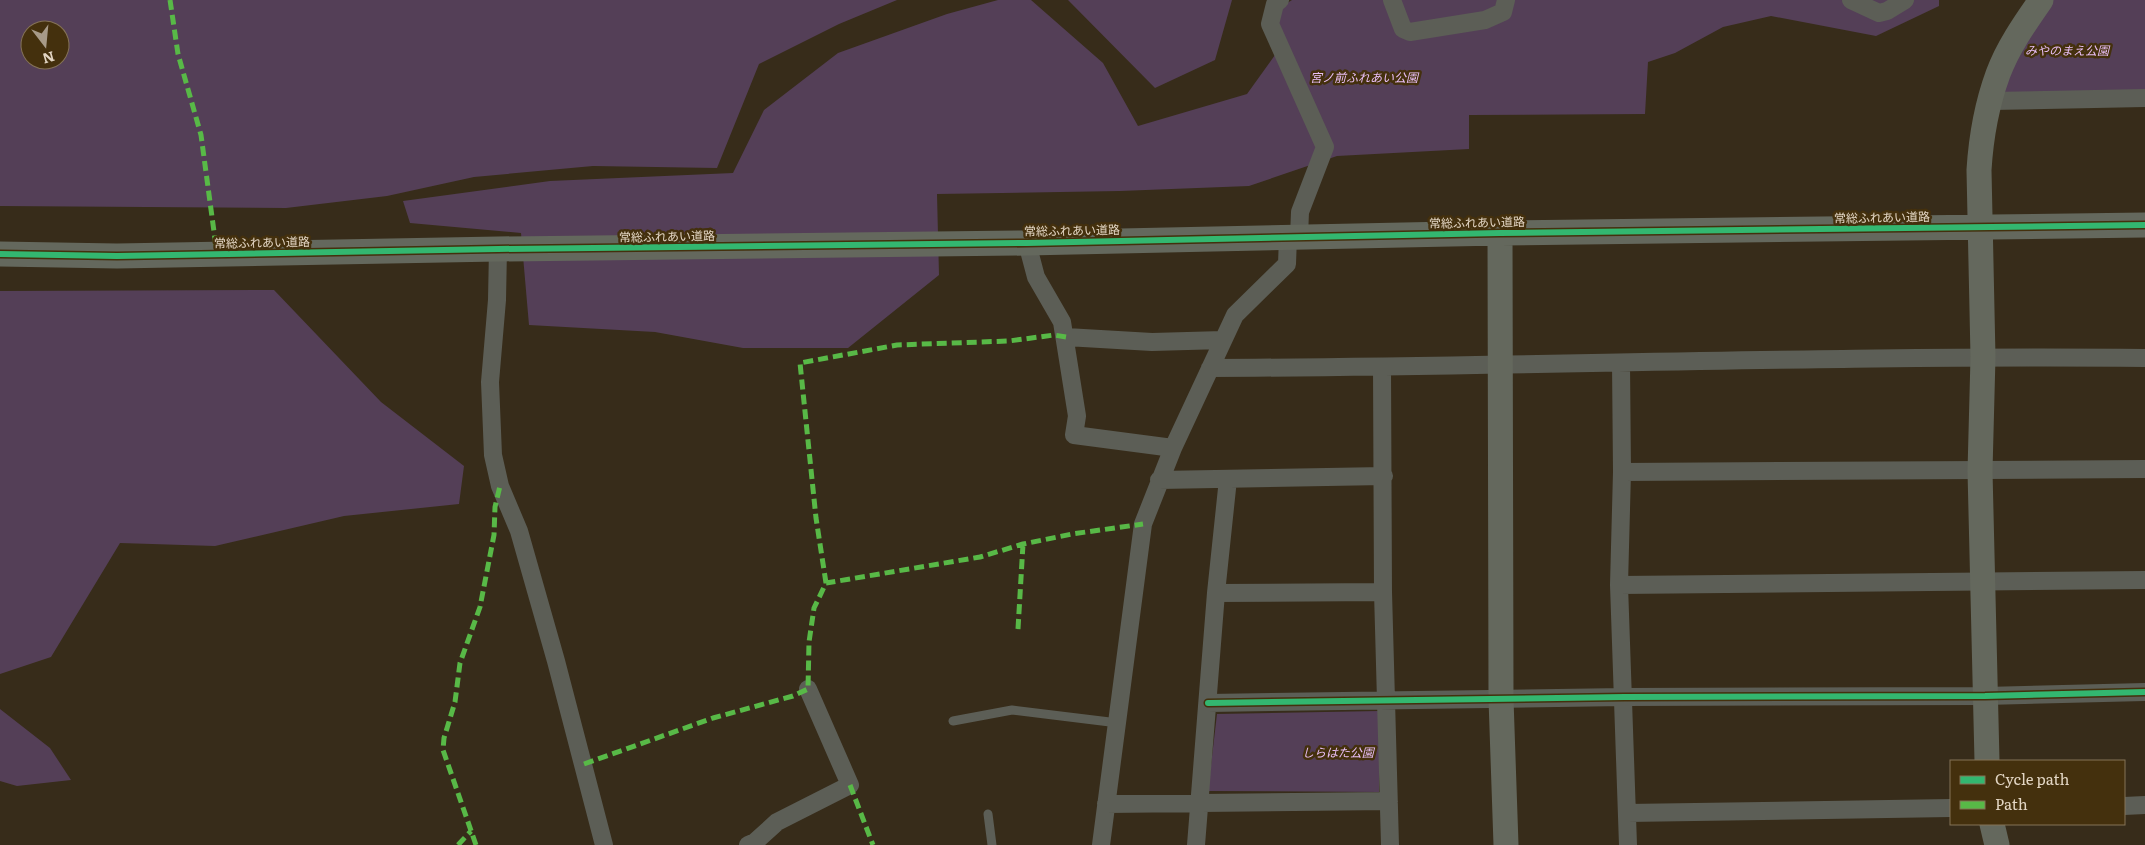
<svg xmlns="http://www.w3.org/2000/svg" width="2145" height="845" viewBox="0 0 2145 845" font-family="Literata,'Noto Sans JP',serif">
  <style>
    .green { fill: #543f57; fill-rule: evenodd }
    .lines { fill: none; stroke-linecap: round; stroke-linejoin: round }
    .lane { stroke: #5c5e56; stroke-width: 9 }
    .street { stroke: #5c5e56; stroke-width: 18 }
    .secondary { stroke: #64685d; stroke-width: 25 }
    .quiet { stroke: #58b947; stroke-width: 5; stroke-dasharray: 10 5; stroke-linecap: butt }
    .cycleway-casing { stroke: #44300d; stroke-width: 9 }
    .cycleway { stroke: #33b770; stroke-width: 6 }
    .labels { text-anchor: middle; dominant-baseline: central; stroke-width: 5; stroke-linejoin: round; paint-order: stroke }
    .park-label { font-size: 12px; font-style: italic; fill: #e9bff7; stroke: #44300d }
    .street-label { font-size: 12px; fill: #e3d6c4; stroke: #44300d }
  </style>
  <rect width="100%" height="100%" fill="#372c1a"/>
  <path class="green" d="M0,0H897L839,24L759,64L717,168L593,166L474,177L387,196L286,208L0,206ZM30,30H60V60H30Z
    M998,0H1031L1103,63L1138,126L1247,94L1275,55L1281,7L1292,0H1939V6L1876,36L1771,16L1723,27L1675,53L1648,62L1645,114L1469,115V149L1337,156L1249,186L1120,191L937,194L939,275L848,348H743L655,332L529,325L521,233L410,223L403,201L550,181L733,173L764,110L838,53L947,14Z
    M1068,0H1232L1215,60L1155,88Z
    M2041,0H2145V98L1991,101Z
    M274,290L381,402L464,466L459,504L344,516L215,546L120,543L51,657L0,674V291Z
    M0,709L50,748L71,780L17,786L0,781Z
    M1379,711V792L1208,791L1217,714Z"/>
  <g class="lines">
    <path class="lane" d="M953,721L1012,710L1118,723
      M988,814L992,845"/>
    <path class="street" d="M1280,0L1275,4L1270,24L1325,147L1300,212L1299,237
      M1392,0L1403,29L1410,32L1485,20L1503,12L1506,0
      M1851,0L1879,13L1887,11L1905,0
      M1991,101L2145,98
      M1027,243L1036,277L1062,322L1077,416L1074,435L1173,448
      M498,249L497,300L490,382L493,455L500,486L519,531L556,661L604,845
      M1066,337L1152,342L1223,340
      M1621,363L1622,472L1619,585L1628,845
      M1210,368C1522,367 1833,355 2145,358
      M1382,368L1383,592L1390,845
      M1622,472L2145,469
      M1159,480L1384,476
      M1619,585L2145,580
      M1216,593L1383,592
      M1208,703L1624,697L1985,696L2145,692
      M1106,804L1389,801
      M2124,806L2145,805
      M1627,813L1951,808
      M748,845L755,842L777,822L850,785L808,689
      M1101,845L1143,524L1173,448L1235,315L1287,264L1288,237
      M1196,845L1216,593L1228,479"/>
    <path class="secondary" d="M1500,233L1501,699L1506,845
      M0,254L117,256L498,249L1027,243L1500,233L2145,225
      M1987,761L1980,471L1983,357L1979,170C1981,138 1987,104 1998,74C2008,47 2025,23 2041,0
      M1992,824L1997,845"/>
    <path class="quiet" d="M170,0L178,54L201,135L217,254
      M826,583L816,518L800,363L897,345L1009,341L1054,335L1066,337
      M1018,629L1023,544
      M584,764L713,718L793,696L808,689L809,642L814,608L826,583L980,557L1023,544L1072,534L1143,524
      M850,785L873,845
      M458,845L471,831
      M476,845L443,750L444,738L455,702L460,663L480,607L494,535L495,507L500,486"/>
    <defs>
      <path id="cycleway" d="M0,254L117,256L498,249L1027,243L1500,233L2145,225
        M1208,703L1624,697L1985,696L2145,692"/>
    </defs>
    <use href="#cycleway" class="cycleway-casing"/>
    <use href="#cycleway" class="cycleway"/>
  </g>
  <g class="labels">
    <g class="park-label">
      <text x="2067" y="50">みやのまえ公園</text>
      <text x="1364" y="77">宮ノ前ふれあい公園</text>
      <text x="1338" y="752">しらはた公園</text>
    </g>
    <g class="street-label">
      <text transform="translate(1882 217) rotate(-1)">常総ふれあい道路</text>
      <text transform="translate(1477 222) rotate(-1)">常総ふれあい道路</text>
      <text transform="translate(1072 230) rotate(-1)">常総ふれあい道路</text>
      <text transform="translate(667 236) rotate(-1)">常総ふれあい道路</text>
      <text transform="translate(262 242) rotate(-1)">常総ふれあい道路</text>
    </g>
  </g>
  <rect x="1950" y="760" width="175" height="65" fill="#44300d" stroke="#847256"/>
  <rect x="1960" y="776" width="25" height="8" fill="#33b770" stroke="#847256"/>
  <text x="1995" y="785" font-size="15" fill="#e3d6c4">Cycle path</text>
  <rect x="1960" y="801" width="25" height="8" fill="#58b947" stroke="#847256"/>
  <text x="1995" y="810" font-size="15" fill="#e3d6c4">Path</text>
  <g transform="translate(45 45) rotate(164)"><circle r="24" fill="#44300d" stroke="#847256"/>
  <path d="M0-4L9 19L0 12L-9 19Z" fill="#a79a88"/>
  <text y="-8" font-size="14" font-weight="bold" text-anchor="middle" fill="#e3d6c4">N</text>
  </g>
</svg>
